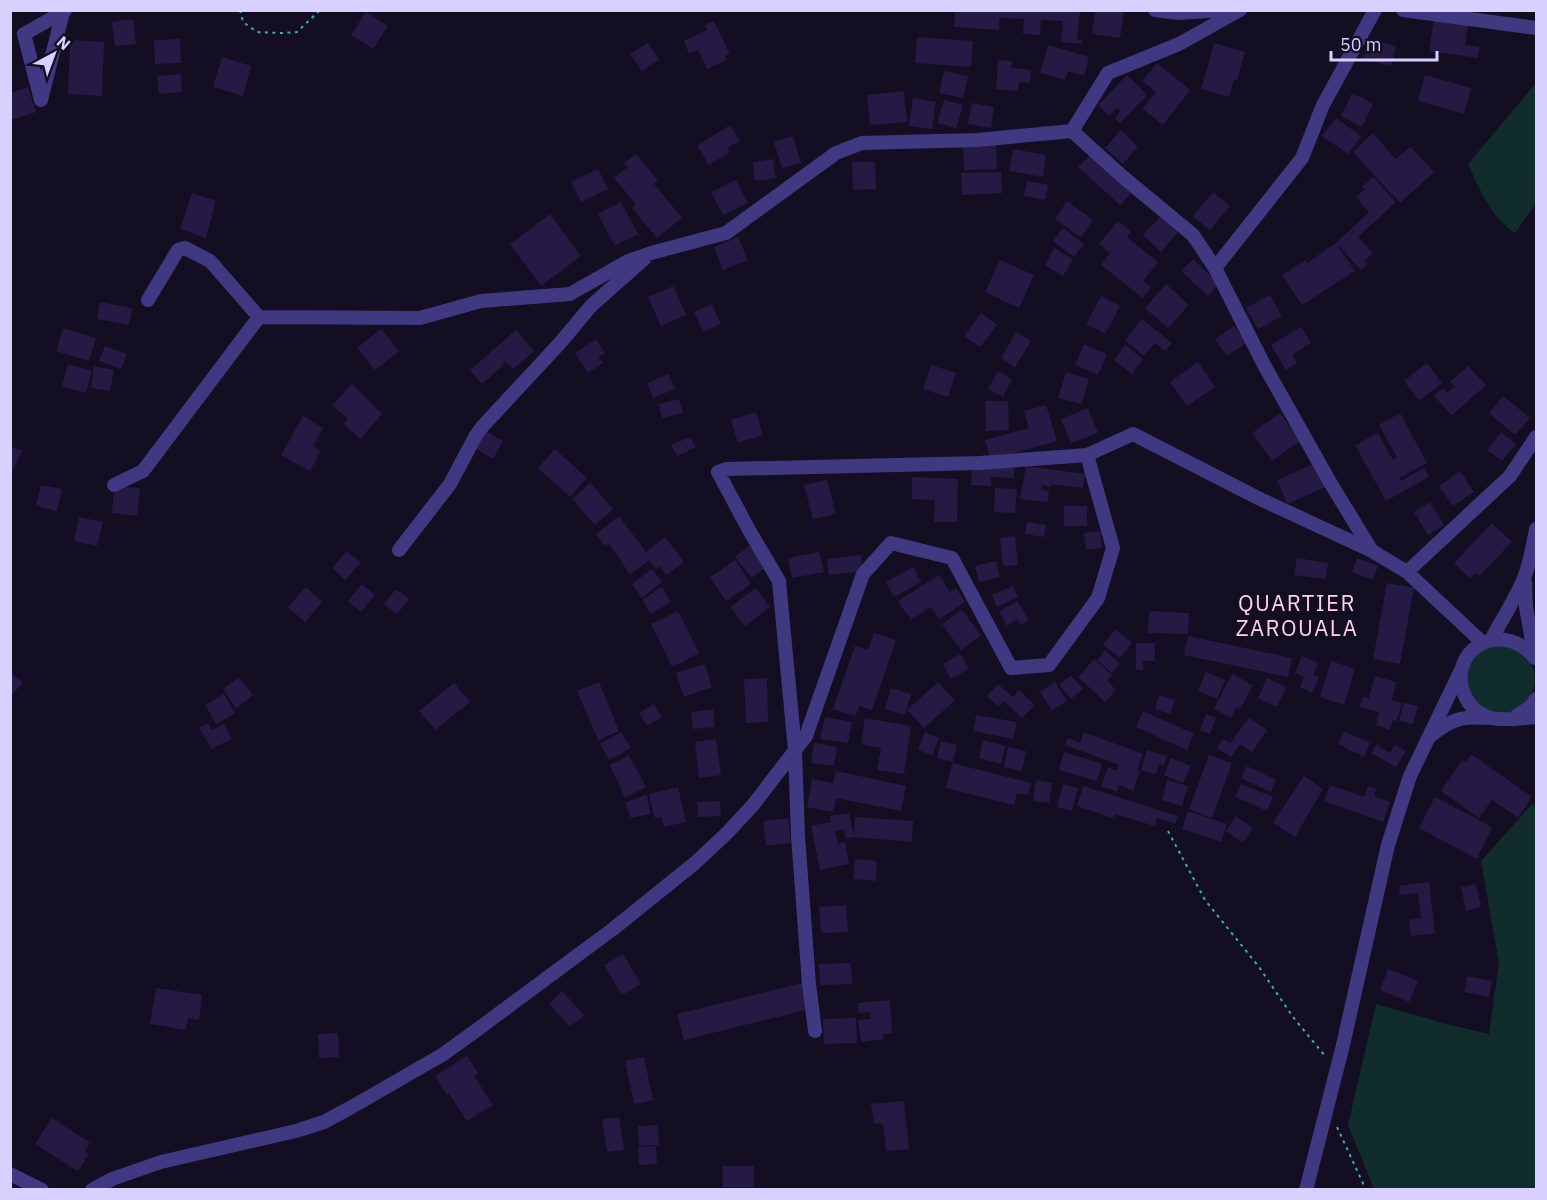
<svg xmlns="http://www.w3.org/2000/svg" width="1547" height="1200" viewBox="0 0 1547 1200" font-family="'IBM Plex Sans',sans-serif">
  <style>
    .green { fill: #112c2c }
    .building { fill: #251a43 }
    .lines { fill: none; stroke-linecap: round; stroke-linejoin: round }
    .path { stroke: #2fb3b3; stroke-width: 2; stroke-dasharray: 3 4.5; stroke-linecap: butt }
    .minor { stroke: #403981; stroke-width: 14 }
    .labels { text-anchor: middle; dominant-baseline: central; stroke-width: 6; stroke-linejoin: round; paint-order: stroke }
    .quarter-label { font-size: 22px; letter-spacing: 1.5px; fill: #ffd2ec; stroke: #130e22 }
  </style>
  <rect width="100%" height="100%" fill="#130e22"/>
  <path class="green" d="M1536,83V203L1515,233C1492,218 1479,189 1468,164Z
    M1467 679a34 34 0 1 1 68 0a34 34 0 1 1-68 0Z
    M1532,804L1536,806V1189H1374L1348,1125L1376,1004L1447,1024L1489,1034L1499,963L1481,861Z"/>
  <path class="building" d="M955,10H1080L1077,39L1082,40V44L1061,42L1063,21L1041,20L1040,35L1023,34L1024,19L999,18V30L954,27Z
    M1095,10H1124L1120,38L1092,34Z
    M366,12L388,26L373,49L351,35Z
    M133,19L136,44L115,46L112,22Z
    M1434,20L1468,25L1465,45L1480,47L1478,58L1429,51Z
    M714,21L730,54L725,56L727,60L707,69L698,50L689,54L684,41L707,30L705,25Z
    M917,37L973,41L971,67L915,63Z
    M180,39L181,63L155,64L154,40Z
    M1368,39L1396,46L1391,66L1363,60Z
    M70,40L104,42L102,96L68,94Z
    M648,43L659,60L642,71L630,54Z
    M1214,43L1245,52L1237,80L1234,79L1229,97L1201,89Z
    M1048,45L1089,57L1084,76L1068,71L1065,80L1040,73Z
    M222,57L251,66L243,96L213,87Z
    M998,60L1012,61L1011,68L1031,70L1030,83L1019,82L1018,91L996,89Z
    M1157,63L1190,90L1163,125L1143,109L1156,92L1142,81Z
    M944,71L968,76L963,98L939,93Z
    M181,74L182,92L159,94L157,76Z
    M1127,75L1147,95L1120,123L1115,118L1121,111L1117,107L1109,116L1098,105Z
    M1425,75L1471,88L1464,114L1418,101Z
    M28,87L36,112L11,120L10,93Z
    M904,91L907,122L870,125L867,95Z
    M1352,93L1373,104L1362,127L1341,116Z
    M913,98L936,102L932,129L909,126Z
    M944,100L963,105L956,128L937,123Z
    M972,103L994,107L991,128L968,124Z
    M1336,118L1361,136L1348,154L1322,136Z
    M730,125L740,141L727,148L730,152L709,165L697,146Z
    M1121,130L1138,147L1123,164L1105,148Z
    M1373,133L1396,159L1410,147L1434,172L1400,203L1353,152Z
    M793,136L801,163L782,168L774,142Z
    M996,145L997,169L964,170L963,146Z
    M1013,149L1046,155L1043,177L1009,171Z
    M636,154L658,181L654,184L682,218L657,238L632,208L636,204L614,178L628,167L624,163Z
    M1091,154L1133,191L1120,205L1078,167Z
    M773,159L776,178L755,181L753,162Z
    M852,162H875L876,189L853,190Z
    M598,169L608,189L581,202L571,182Z
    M1001,172L1002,193L962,195L961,173Z
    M1373,177L1396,202L1358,237L1373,253L1364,261L1368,264L1361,270L1336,243L1355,271L1302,305L1282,275L1305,260L1307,263L1336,243L1369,212L1356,197L1365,189L1362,187Z
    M736,180L748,203L723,215L711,192Z
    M1027,181L1048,185L1045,200L1024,196Z
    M1213,192L1230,206L1210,230L1193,216Z
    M192,193L216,201L206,238L180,229Z
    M1067,201L1093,220L1081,237L1055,219Z
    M621,202L638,234L615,246L598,214Z
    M550,214L581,256L541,286L510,244Z
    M1161,216L1178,232L1161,252L1143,235Z
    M1118,221L1131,232L1127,237L1158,262L1143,281L1151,287L1143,298L1101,265L1110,253L1099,244Z
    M1063,228L1084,244L1074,257L1053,241Z
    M738,237L748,260L723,270L714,247Z
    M1054,248L1073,259L1063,276L1045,265Z
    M1193,259L1219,284L1208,296L1181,271Z
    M1000,260L1034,275L1019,308L985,292Z
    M1166,284L1189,305L1168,328L1145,308Z
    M673,286L686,315L661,326L648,297Z
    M1270,295L1282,316L1258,329L1246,308Z
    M1101,296L1120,306L1105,334L1086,324Z
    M100,302L132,308L129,325L97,319Z
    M712,304L721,324L703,332L694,312Z
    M981,313L997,325L980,347L964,336Z
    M1142,319L1172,343L1165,351L1155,343L1144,356L1125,340Z
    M1234,326L1246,343L1227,356L1215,339Z
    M1301,327L1311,343L1292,355L1297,363L1286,370L1271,345Z
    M63,328L96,338L89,361L56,351Z
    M381,329L399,351L375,370L357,348Z
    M516,330L534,351L513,369L505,361L502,364L504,365L482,384L470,370Z
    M1016,332L1031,341L1015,367L1001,358Z
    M596,339L605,353L598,357L603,363L588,373L575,353Z
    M1084,344L1107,354L1098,375L1075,365Z
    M1125,345L1143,359L1132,374L1114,360Z
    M105,346L127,354L121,369L99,361Z
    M1198,362L1215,387L1187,406L1170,382Z
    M1427,363L1442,383L1419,401L1404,381Z
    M68,364L92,371L86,393L62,386Z
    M931,365L956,373L948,397L923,389Z
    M94,366L114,370L110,391L91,388Z
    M1468,366L1486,385L1452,415L1434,396L1443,388L1447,393L1455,386L1450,382Z
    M998,371L1012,379L1003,397L988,389Z
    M1066,372L1089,379L1082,404L1058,398Z
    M668,374L675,389L653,398L647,383Z
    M352,384L382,414L360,439L344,424L348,419L332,405Z
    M1503,396L1530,418L1515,435L1489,413Z
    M679,399L683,413L662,418L659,404Z
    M985,401H1008L1009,430L986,431Z
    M1046,405L1057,441L991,460L985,440L1029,428L1024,411Z
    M1088,408L1098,433L1071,443L1061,419Z
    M756,412L763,435L738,443L731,420Z
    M1280,413L1300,441L1272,461L1252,433Z
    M1400,413L1427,463L1399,478L1401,481L1424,468L1429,477L1386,501L1355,445L1378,433L1393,460L1397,457L1379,425Z
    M303,416L323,428L313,446L321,450L310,471L281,455Z
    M486,432L503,441L493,459L476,449Z
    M1501,432L1516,444L1502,461L1487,450Z
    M690,437L696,447L677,456L671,445Z
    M10,446L22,451L13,470L10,469Z
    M555,449L587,478L570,497L538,468Z
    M1316,463L1326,487L1287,504L1277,480Z
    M1026,466L1085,474L1083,488L1051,484L1050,487L1042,485L1041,490L1049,491L1048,502L1020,499Z
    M972,468H1014V478L991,477V486L971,485Z
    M1460,471L1474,492L1453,506L1439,486Z
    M912,477L958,479L957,522H934L935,500L912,499Z
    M827,480L836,514L813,519L804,485Z
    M590,483L613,509L595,525L572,499Z
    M41,485L62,489L57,511L36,506Z
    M114,486L140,488L137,516L112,513Z
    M995,488L1017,489L1015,513L994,512Z
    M1430,502L1444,525L1428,535L1414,512Z
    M1064,506H1087V526H1064Z
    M619,516L646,552L665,537L684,562L666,575L659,566L656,569L649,560L630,575L609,543L605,546L596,534Z
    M79,517L103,522L97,546L74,541Z
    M1027,522L1046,525L1044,537L1025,534Z
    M1492,523L1512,542L1479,576L1476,573L1470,579L1454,563Z
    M1100,531L1102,548L1086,550L1084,533Z
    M1015,536L1018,565L1003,566L1000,538Z
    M750,545L767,566L752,578L735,557Z
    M347,551L361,563L345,580L332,568Z
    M819,552L824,572L792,578L788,558Z
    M861,555L862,571L829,575L827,559Z
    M1297,558L1328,563L1326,579L1294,575Z
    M1357,558L1378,566L1373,580L1352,572Z
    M735,560L751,584L726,601L710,577Z
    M996,561L1000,577L979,582L975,566Z
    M913,567L921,582L894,597L886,582Z
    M652,569L662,582L642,598L632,584Z
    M939,575L950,592L956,588L965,602L939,619L931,607L911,620L898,601Z
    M1387,583L1414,588L1400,664L1373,659Z
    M362,584L375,595L361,612L348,601Z
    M1013,586L1018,597L997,607L992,595Z
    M306,587L322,602L305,622L288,607Z
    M662,587L671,602L651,614L642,600Z
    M756,588L770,607L745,626L730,607Z
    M396,589L409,599L397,614L384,604Z
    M1017,601L1029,620L1021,625L1018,619L1007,626L999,612Z
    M962,610L981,635L961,650L942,624Z
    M678,611L699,653L672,667L651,624Z
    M1149,611L1189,613L1188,634L1148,633Z
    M1115,629L1132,643L1120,658L1103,645Z
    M874,633L896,640L872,710L859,706L855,716L833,709L855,646L868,650Z
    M1188,636L1292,658L1288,677L1184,655Z
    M1136,643H1155V661H1143V670H1136Z
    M1105,650L1120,664L1112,673L1097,660Z
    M960,654L969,669L951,679L943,664Z
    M1302,656L1318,663L1313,674L1319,677L1312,693L1300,687L1304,677L1295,673Z
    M1094,659L1112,675L1107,681L1116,690L1105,702L1078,677Z
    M1331,661L1355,669L1344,705L1320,697Z
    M705,664L712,687L684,697L676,673Z
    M10,672L23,682L10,697Z
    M1206,672L1225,680L1217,699L1198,691Z
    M1232,674L1253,685L1240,709L1236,707L1231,718L1214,709Z
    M1071,675L1083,689L1071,699L1059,685Z
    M1375,676L1396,682L1392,700L1402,703L1396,721L1393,720L1390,730L1376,725L1379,712L1360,707L1363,697L1369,698Z
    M239,677L253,695L236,708L223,689Z
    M767,678L768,722L746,723L744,679Z
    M1267,678L1286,687L1277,707L1258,698Z
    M599,682L619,731L598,740L577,691Z
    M938,682L955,700L924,728L907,710Z
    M1055,682L1067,701L1052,710L1040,692Z
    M454,683L470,702L435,730L419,711Z
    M998,684L1013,697L1019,690L1035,705L1022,718L1004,701L999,707L987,696Z
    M891,688L911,694L905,715L885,709Z
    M224,694L235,713L216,724L205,705Z
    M1159,695L1175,700L1170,714L1155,709Z
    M1404,703L1418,706L1413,724L1399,721Z
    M654,704L662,717L647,726L639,713Z
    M713,709L715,727L693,729L691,712Z
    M1143,711L1194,734L1187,750L1136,727Z
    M1206,714L1216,718L1210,734L1200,730Z
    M976,715L1017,722L1013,739L973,731Z
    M825,717L852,722L848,743L820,739Z
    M865,718L911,726L904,774L877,770L881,748L861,744Z
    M1249,718L1267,730L1252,752L1240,744L1231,757L1217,748L1223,739L1230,743Z
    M208,723L212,730L224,724L232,739L211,749L199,727Z
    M1344,731L1370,743L1364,757L1338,744Z
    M621,732L631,748L609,760L600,744Z
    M925,732L939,738L932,755L918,750Z
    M1084,732L1143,754L1137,770L1140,771L1133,791L1119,785L1117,792L1101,786L1108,767L1117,771L1119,765L1065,745L1068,738L1080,743Z
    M716,739L721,775L699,778L695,742Z
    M983,740L1005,746L1001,764L979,758Z
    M941,741L957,745L953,762L937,758Z
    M814,743L837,747L834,766L811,763Z
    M1376,745L1390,753L1395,745L1406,751L1396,767L1371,753Z
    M1008,747L1026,751L1022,771L1004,767Z
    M1147,750L1167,756L1164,766L1159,764L1156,774L1141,770Z
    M1064,752L1102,764L1097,781L1059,770Z
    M1471,754L1532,797L1518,818L1492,800L1479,818L1441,791L1462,760L1466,762Z
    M629,755L646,787L625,798L610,765Z
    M1209,755L1232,763L1212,818L1189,809Z
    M1171,758L1191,766L1183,783L1164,775Z
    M952,763L1031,783L1028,795L1017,793L1014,805L946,788Z
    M1247,766L1276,780L1271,792L1241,778Z
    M836,771L906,786L901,811L836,798L833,812L807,807L812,779L833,783Z
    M1304,776L1323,789L1295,837L1273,823Z
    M1036,780L1052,783L1049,803L1033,801Z
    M1167,780L1188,786L1182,806L1162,800Z
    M1063,784L1078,788L1072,811L1057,807Z
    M1241,784L1273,797L1267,811L1235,797Z
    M1330,785L1364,797L1368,786L1376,789L1374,796L1390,802L1383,822L1324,801Z
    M1083,786L1178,816L1175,824L1157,818L1154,826L1115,814L1113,818L1077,806Z
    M678,787L686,822L664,827L662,817L655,818L649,794Z
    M647,794L650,814L631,818L625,803Z
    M1435,797L1492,827L1477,859L1419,828Z
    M720,801L721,816L698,817L697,802Z
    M1188,811L1227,824L1221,842L1182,829Z
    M849,813L854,837L846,838L844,829L835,831L838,844L845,842L849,864L820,870L811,826L831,822L830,816Z
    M1236,816L1253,828L1243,843L1226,831Z
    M855,817L913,821L912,842L854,837Z
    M788,818L791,843L766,846L763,821Z
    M855,859L877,861L876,881L853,879Z
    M1429,882L1435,933L1411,936L1409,920L1421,918L1418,893L1400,895L1399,886Z
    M1476,884L1481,907L1466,911L1461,887Z
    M846,905L848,932L821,933L819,907Z
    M623,954L641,984L622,995L604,965Z
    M851,963L852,984L820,985L819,964Z
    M1388,969L1418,981L1409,1002L1380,990Z
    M1467,976L1492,981L1489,997L1464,992Z
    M803,983L810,1009L684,1040L677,1014Z
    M156,988L202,995L199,1020L188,1018L186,1030L150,1024Z
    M562,991L584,1015L570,1027L549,1004Z
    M890,1000L892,1033L883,1034L884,1039L861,1042L858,1020L871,1019L870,1012L859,1013L858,1003Z
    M856,1018L857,1043L824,1044L823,1019Z
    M338,1033L339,1057L319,1058L318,1034Z
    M467,1056L478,1073L474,1076L493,1105L467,1121L449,1094L447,1095L435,1076Z
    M644,1057L653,1100L634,1104L625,1061Z
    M904,1101L909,1149L886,1151L883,1123L874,1124L871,1104Z
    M619,1117L624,1150L607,1152L602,1119Z
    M52,1118L90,1143L85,1151L89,1154L78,1171L35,1144Z
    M658,1125L659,1145L639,1146L638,1126Z
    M656,1146L657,1164L639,1165L638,1147Z
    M722,1166H754V1187H723Z"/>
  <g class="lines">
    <path class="path" d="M240,10L243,22L257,32L281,33L297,32L320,10
      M1168,831L1205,900L1259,967L1293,1017L1325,1056
      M1337,1127L1366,1190"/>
    <path class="minor" d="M1155,10L1178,13L1224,10
      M1403,10L1536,28
      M63,12L41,100L24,34L63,12L65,10
      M1072,131L1108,73L1179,44L1240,10
      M1215,268L1302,158L1323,105L1375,10
      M259,317L420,318L481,301L570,294L628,261L651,253L726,233L836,153L862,143L977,140L1072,131L1123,177L1193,235L1215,268L1263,363L1331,484L1372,551
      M114,485L143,471L259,317L210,261L185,248L178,250L148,300
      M399,550L450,484L475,437L482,427L560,343L591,306L645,258
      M1407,572L1510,476L1536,437
      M1525,582L1526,607L1535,658
      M1491,640C1502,619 1515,600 1524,578C1530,563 1533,545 1536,529
      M1535,658C1500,616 1443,653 1466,698C1471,708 1480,715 1491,718C1505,721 1522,718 1536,717
      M1515,717L1530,707L1536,699
      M1429,737C1450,720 1460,716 1488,718
      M815,1031L809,984L798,836L795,750L779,581L749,530L718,472L727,469L980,463L1087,455
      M10,1174L42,1190
      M92,1190L112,1179L161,1162L296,1131L324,1122L350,1108L442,1055L474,1032L613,929L695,863L727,833L753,805L806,736L863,574L891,543L952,558L1011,668L1049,665L1098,598L1113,548L1087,455L1133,434L1260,499L1372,551L1407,572L1483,643
      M1306,1190L1343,1045L1388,845L1410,776L1462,668"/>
  </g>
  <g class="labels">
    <g class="quarter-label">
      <text x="1297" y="602">QUARTIER<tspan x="1297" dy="25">ZAROUALA</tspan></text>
    </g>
  </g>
  <rect width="1547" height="1200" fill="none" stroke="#d8d0ff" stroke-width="24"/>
  <g transform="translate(54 54) rotate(41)" stroke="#130e22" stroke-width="4.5" paint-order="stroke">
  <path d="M0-4.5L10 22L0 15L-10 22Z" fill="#d8d0ff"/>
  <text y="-9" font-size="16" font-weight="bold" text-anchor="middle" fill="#d8d0ff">N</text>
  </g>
  <path d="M1331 51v9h106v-9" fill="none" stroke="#d8d0ff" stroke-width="3"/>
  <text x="1340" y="51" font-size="18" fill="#d8d0ff" stroke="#130e22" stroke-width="4.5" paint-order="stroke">50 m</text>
</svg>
